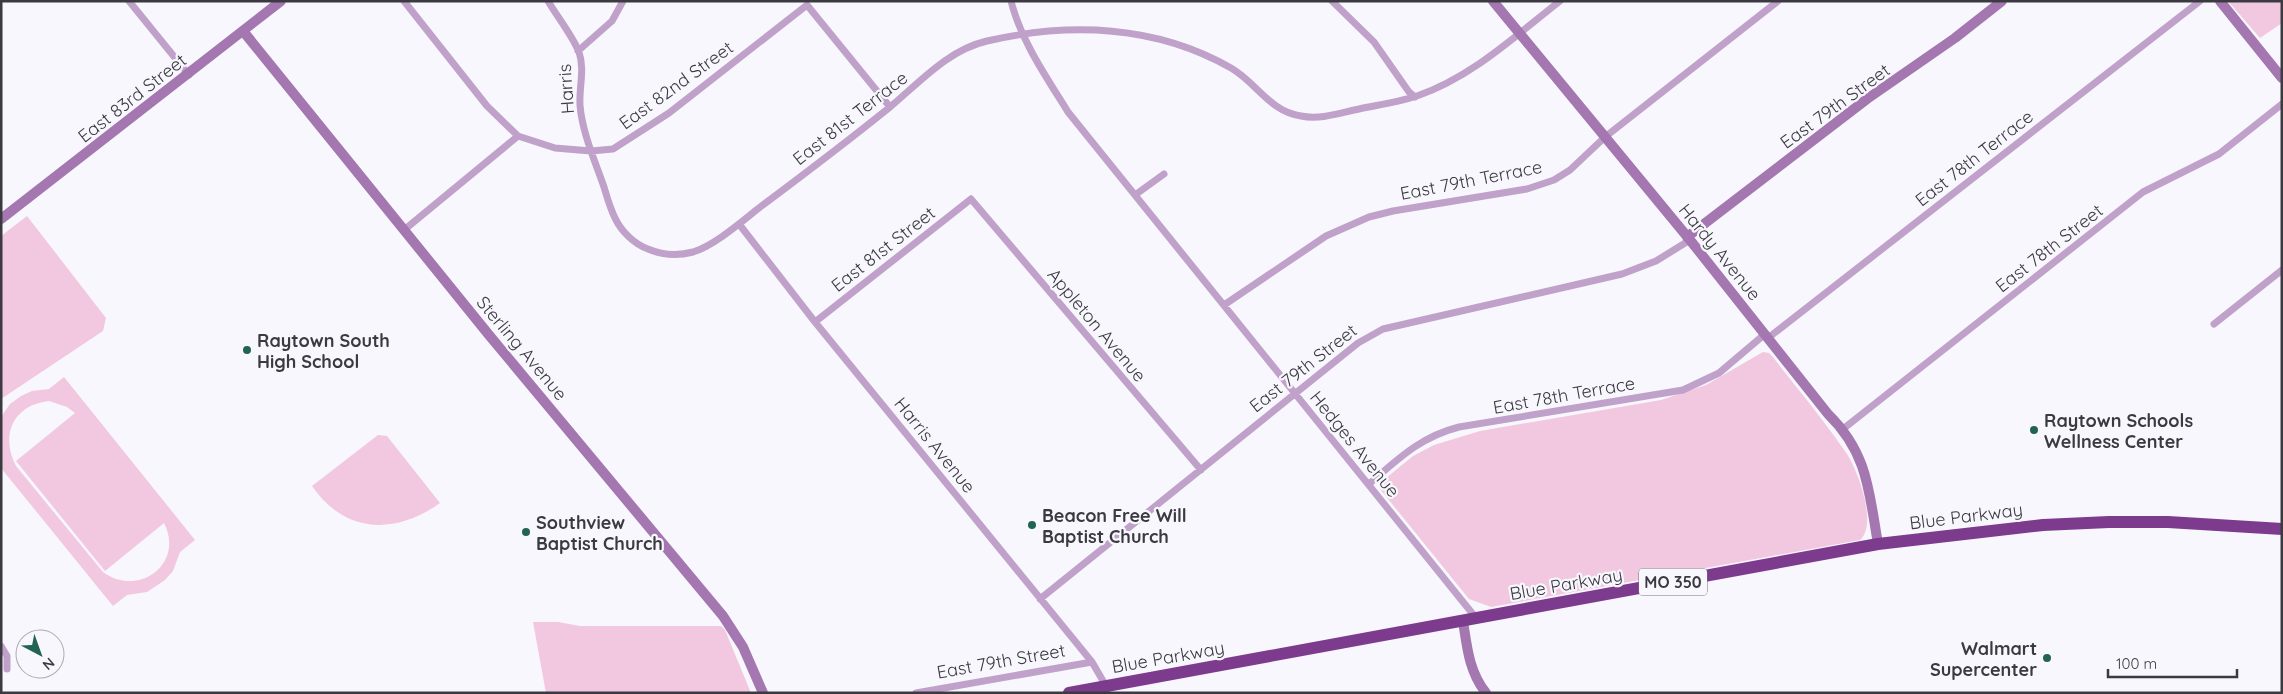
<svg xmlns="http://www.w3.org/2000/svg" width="2283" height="694" viewBox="0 0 2283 694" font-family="Quicksand,sans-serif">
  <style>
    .green { fill: #f2c7e0; fill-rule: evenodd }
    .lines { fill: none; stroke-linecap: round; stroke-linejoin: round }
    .street { stroke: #c0a1c9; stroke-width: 7 }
    .secondary { stroke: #a477b1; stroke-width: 10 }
    .highway { stroke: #7d3b8e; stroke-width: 12 }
    .poi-dot { fill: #226353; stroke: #f8f7fd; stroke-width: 2 }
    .labels { text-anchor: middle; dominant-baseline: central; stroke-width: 4.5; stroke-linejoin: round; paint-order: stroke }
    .shield { fill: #f8f7fd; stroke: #747379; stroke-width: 1 }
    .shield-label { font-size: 16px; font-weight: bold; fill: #3b3a40 }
    .street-label { font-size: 18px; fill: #3b3a40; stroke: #f8f7fd }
    .poi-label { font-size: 18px; font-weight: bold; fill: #3b3a40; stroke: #f8f7fd; text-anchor: start }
  </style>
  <rect width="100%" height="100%" fill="#f8f7fd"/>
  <path class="green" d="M2228,1H2282V23L2260,38Z
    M27,216L106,318L103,331L1,399V236Z
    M1763,352L1769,353L1772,356C1797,388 1824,420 1847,454C1858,471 1878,524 1860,540L1491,607L1469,599L1380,489V483L1413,456L1434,445L1480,431L1661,400L1706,385Z
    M64,377L195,540L180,552L173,571L165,580L147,592L127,595L113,606L1,468V417L10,404L21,396L32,391L49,389ZM49,401L67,407L75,413L16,461L105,571L164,523C185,564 138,598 103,572L16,466C0,435 13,405 49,401Z
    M378,435L387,436L440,503C395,535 345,534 312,486Z
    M533,622H558L580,626H721L725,630L751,693H546Z"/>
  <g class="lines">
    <path class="street" d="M129,1L189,75
      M404,1L487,106L518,136L555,148L591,151L613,149L669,113L807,5L890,107
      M548,1C558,18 572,35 579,52C585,70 579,86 580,105C582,132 595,161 604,187C607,197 610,208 615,218C621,231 634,244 648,249C662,255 678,256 693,252C715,245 741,222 759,208C803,175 847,142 890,107C920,82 948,50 987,41C1070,22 1156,25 1231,68C1256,82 1270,112 1301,116C1320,120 1340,113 1359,109C1378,105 1399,102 1417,96C1472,77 1515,36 1560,1
      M1011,1C1021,41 1047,78 1068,112L1476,618
      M1332,1L1374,42L1409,92L1415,97
      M578,51L612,21L623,1
      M1135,195L1164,174
      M971,199L1201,470
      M739,224L815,322L1092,662L1106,686L1107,693
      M404,230L518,136
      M1224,305L1326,236L1369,217L1393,211L1527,189L1554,180L1570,170L1605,137L1778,1
      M815,322L971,199
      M2214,324L2282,270
      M1768,338L2200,1
      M1843,429L2143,192L2219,154L2282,104
      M1369,484C1398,459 1420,437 1459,427L1683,390L1719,373L1765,334
      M1040,599L1358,343L1383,329L1622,274L1656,261L1690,240
      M1,646L7,656V669
      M916,693L1092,662"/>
    <path class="secondary" d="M1493,1L1690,240L1828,414C1868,453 1869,492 1878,544
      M2220,1L2282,78
      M243,31L489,335L723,616L743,647L763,693
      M1,219L281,1
      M1687,237L1867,99L1955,38L2002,1
      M1463,621C1467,647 1469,672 1486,693"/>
    <path class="highway" d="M1069,693L1878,544L2043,525L2109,522H2168L2282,529"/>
  </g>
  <g class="poi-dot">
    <circle cx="247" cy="350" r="5"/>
    <circle cx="2034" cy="430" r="5"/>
    <circle cx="1032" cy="525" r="5"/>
    <circle cx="526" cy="532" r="5"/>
    <circle cx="2047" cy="658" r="5"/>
  </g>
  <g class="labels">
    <rect class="shield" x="1639" y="568.5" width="68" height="27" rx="4"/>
    <g class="shield-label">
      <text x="1673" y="582">MO 350</text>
    </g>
    <g class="street-label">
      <text transform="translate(676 85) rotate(-36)">East 82nd Street</text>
      <text transform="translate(566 89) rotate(-94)">Harris</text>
      <text transform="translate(132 98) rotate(-38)">East 83rd Street</text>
      <text transform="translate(1835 106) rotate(-36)">East 79th Street</text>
      <text transform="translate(850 118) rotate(-38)">East 81st Terrace</text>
      <text transform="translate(1974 158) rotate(-38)">East 78th Terrace</text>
      <text transform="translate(1471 180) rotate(-11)">East 79th Terrace</text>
      <text transform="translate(2049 248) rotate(-38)">East 78th Street</text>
      <text transform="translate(883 249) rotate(-38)">East 81st Street</text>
      <text transform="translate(1720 252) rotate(51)">Hardy Avenue</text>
      <text transform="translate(1097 325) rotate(50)">Appleton Avenue</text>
      <text transform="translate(522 348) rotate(50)">Sterling Avenue</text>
      <text transform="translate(1303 368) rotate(-38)">East 79th Street</text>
      <text transform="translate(1564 395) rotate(-10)">East 78th Terrace</text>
      <text transform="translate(1355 444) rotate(51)">Hedges Avenue</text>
      <text transform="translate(935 445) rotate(51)">Harris Avenue</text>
      <text transform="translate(1966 516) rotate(-7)">Blue Parkway</text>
      <text transform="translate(1566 584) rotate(-10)">Blue Parkway</text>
      <text transform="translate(1168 657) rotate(-10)">Blue Parkway</text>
      <text transform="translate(1001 661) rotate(-10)">East 79th Street</text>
    </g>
    <g class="poi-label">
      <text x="257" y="340">Raytown South<tspan x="257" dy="21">High School</tspan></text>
      <text x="2044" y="420">Raytown Schools<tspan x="2044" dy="21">Wellness Center</tspan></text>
      <text x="1042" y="515">Beacon Free Will<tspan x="1042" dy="21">Baptist Church</tspan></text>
      <text x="536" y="522">Southview<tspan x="536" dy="21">Baptist Church</tspan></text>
      <text x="2037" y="648" text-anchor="end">Walmart<tspan x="2037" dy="21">Supercenter</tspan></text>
    </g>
  </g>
  <rect width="2283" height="694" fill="none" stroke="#3b3a40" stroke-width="5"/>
  <g transform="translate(40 654) rotate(139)"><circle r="24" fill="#f8f7fd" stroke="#acabb1"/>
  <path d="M0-4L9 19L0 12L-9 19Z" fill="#226353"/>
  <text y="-8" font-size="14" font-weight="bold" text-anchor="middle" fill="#3b3a40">N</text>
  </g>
  <path d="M2108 669v8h129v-8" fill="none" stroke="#3b3a40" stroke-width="2.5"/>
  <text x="2116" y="669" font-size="15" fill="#3b3a40" stroke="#f8f7fd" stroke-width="4" paint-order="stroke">100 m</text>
</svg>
